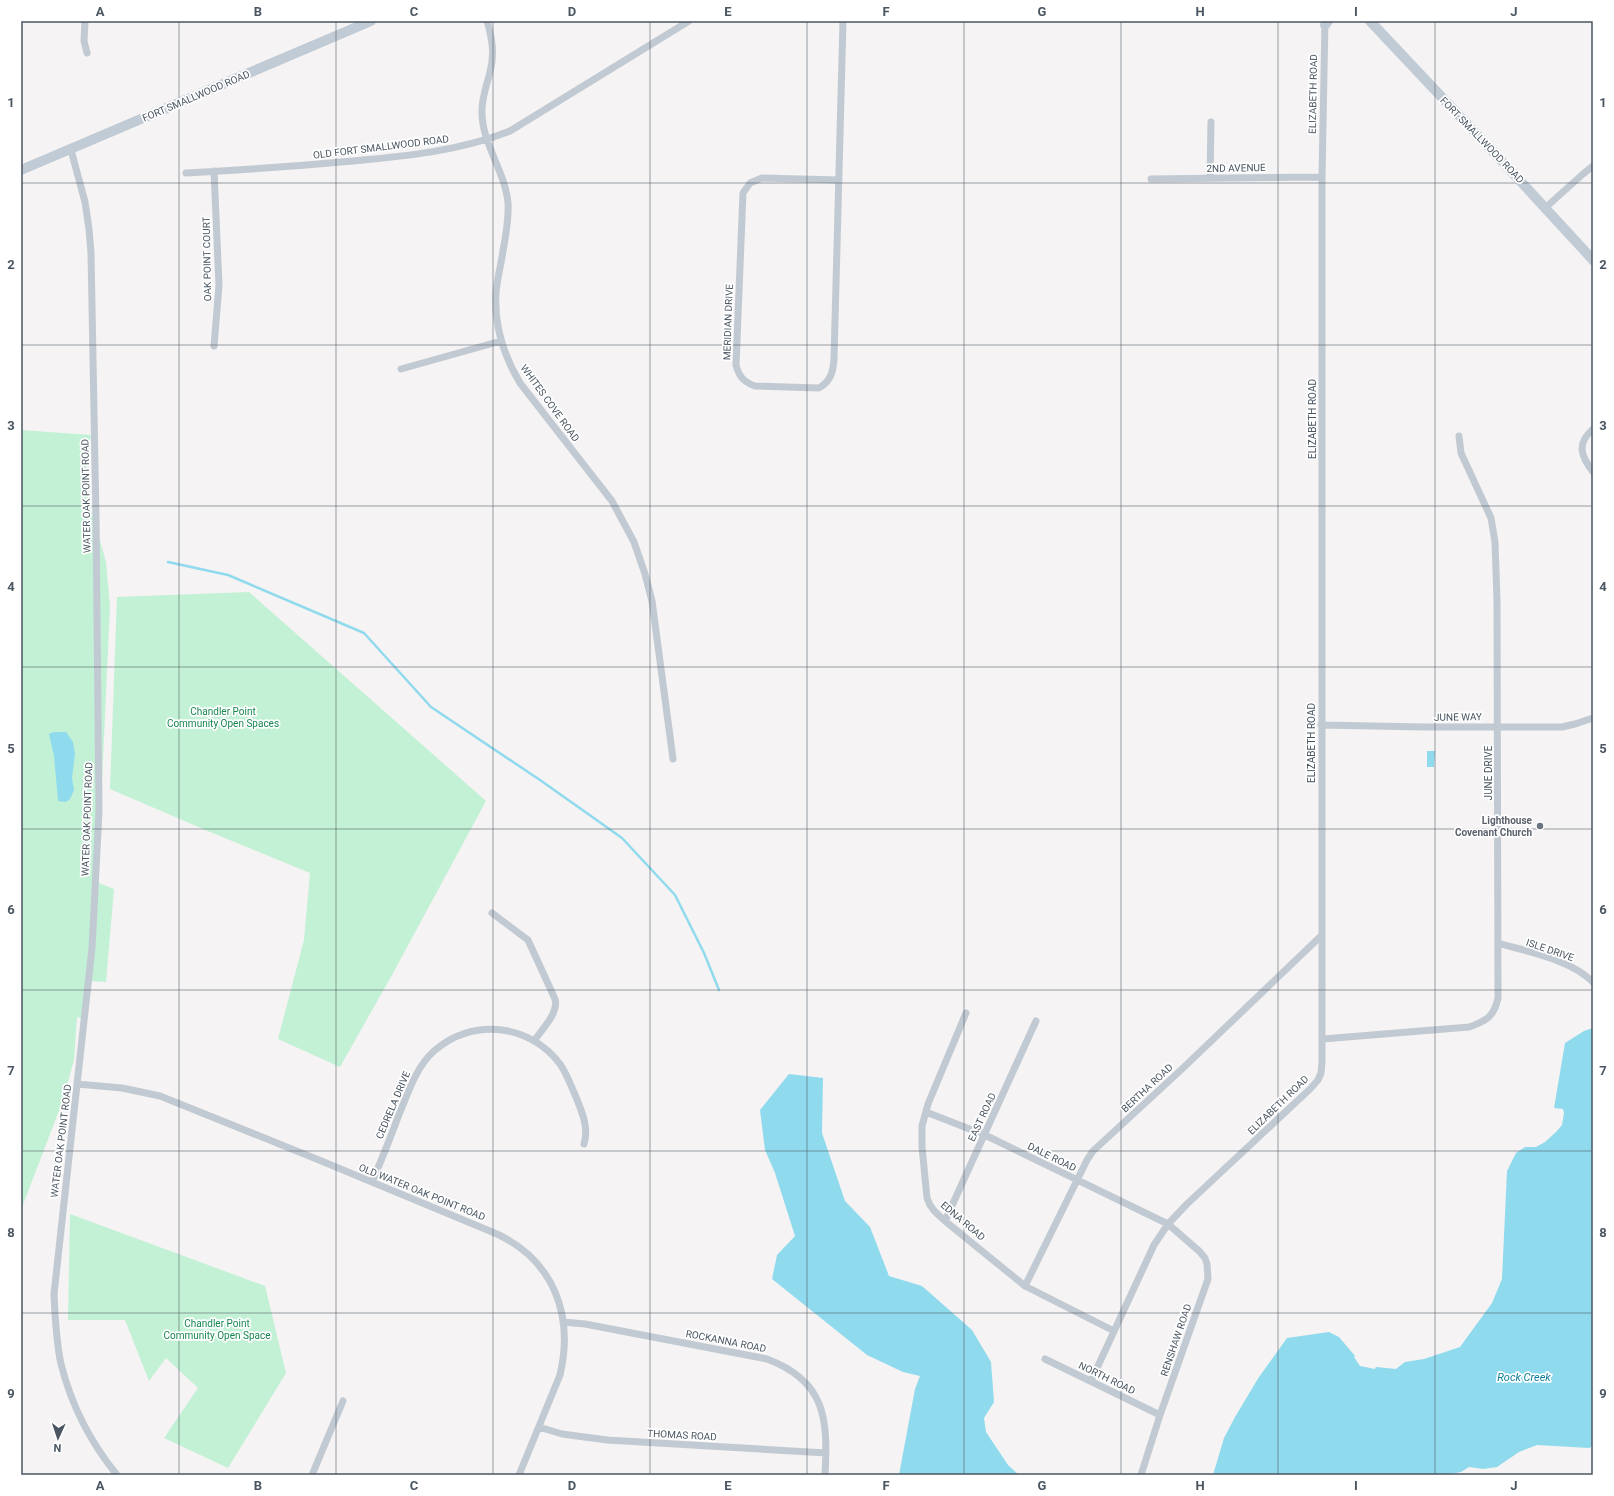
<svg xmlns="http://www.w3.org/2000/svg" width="1614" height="1496" viewBox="0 0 1614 1496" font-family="Roboto,sans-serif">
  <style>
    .green { fill: #c3f1d5 }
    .water { fill: #90daee }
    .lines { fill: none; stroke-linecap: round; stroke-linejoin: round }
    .stream { stroke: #90daee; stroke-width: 2.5 }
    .minor { stroke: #c1cad2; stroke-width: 7 }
    .secondary { stroke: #c1cbd6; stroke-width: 10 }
    .grid { fill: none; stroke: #4a5661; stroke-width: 1; stroke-opacity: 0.55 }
    .worship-dot { fill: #6b7280; stroke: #fff; stroke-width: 1.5 }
    .labels { text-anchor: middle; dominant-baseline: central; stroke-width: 3.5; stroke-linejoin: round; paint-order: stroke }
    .street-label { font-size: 10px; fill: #4a5661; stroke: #fff }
    .park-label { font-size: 10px; fill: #17864f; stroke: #fff }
    .worship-label { font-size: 10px; font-weight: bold; fill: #5b616d; stroke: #fff; text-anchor: end }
    .water-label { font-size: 11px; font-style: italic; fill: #0c7c9b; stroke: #fff }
    .neatline { fill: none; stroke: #4a5661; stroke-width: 1.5 }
    .grid-label { font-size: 13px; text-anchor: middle; font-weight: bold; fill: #4a5661 }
  </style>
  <rect width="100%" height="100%" fill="#f5f3f3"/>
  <path class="green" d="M21,430L91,435L86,465L90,505L106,562L110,606L101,803L96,882L114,889L106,982L90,981L84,1019L77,1017L74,1060L63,1100L21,1210Z
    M249,592L486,801L392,975L340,1067L278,1039L304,940L310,873L210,832L110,789L117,597Z
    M70,1214L265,1286L286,1373L228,1468L164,1438L198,1388L166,1358L149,1381L125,1320H68Z"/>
  <path class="water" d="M54,732H66L73,742L75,754L72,778L74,790L70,799L66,802L58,801L54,756L49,734Z
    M1427,751H1435L1434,767H1427Z
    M1593,1028V1446L1589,1448L1537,1445L1519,1452L1497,1467L1483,1469L1469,1467L1461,1472L1445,1475H1213L1224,1438L1235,1417L1259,1377L1287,1338L1329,1332L1339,1337L1355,1356L1354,1357L1360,1366L1375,1369L1376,1367L1396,1369L1405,1362L1424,1359L1460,1347L1492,1303L1502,1279L1507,1171L1516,1153L1525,1147H1536L1545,1142L1556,1132L1562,1125L1564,1113L1563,1109L1554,1108L1565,1043L1584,1031Z
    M789,1074L823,1078L822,1133L845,1201L870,1227L889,1276L922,1286L972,1330L991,1362L994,1402L984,1418L986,1432L1008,1465L1019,1475H899L915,1389L920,1376L903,1372L867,1355L772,1279L777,1255L795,1236L775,1173L765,1150L760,1110Z"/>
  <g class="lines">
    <path class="stream" d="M168,562L228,575L364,633L431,707L540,780L622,838L675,895L704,953L719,990"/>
    <path class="minor" d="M85,21L84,41L87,53
      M487,21C492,38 495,54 490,72C487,84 482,97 482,110C481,143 505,170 508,203C509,219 506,235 503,251C501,265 497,279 496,293C494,325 504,356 520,383L612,501L634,542L645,574L652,601L673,759
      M71,150L85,202L89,229L91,253L96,518L99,811L92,948L54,1294C55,1317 56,1341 61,1364C71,1404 91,1443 117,1475
      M214,171L219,285L214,346
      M186,173C242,170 298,166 353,161C407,156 460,151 510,131L689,21
      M1210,178L1211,122
      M1151,179L1322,177
      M839,180L762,178L750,183L743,193L736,365C739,377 744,382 755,386L819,388C831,381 833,372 834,359L843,21
      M1545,208L1583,174L1593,166
      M401,369L501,341
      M1593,429C1576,444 1581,456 1593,472
      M1321,725L1424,727H1562L1575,724L1593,718
      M492,913L528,940L555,999C559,1013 542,1029 534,1041
      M1498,943C1528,952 1570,959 1593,982
      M966,1013L928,1104L922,1126V1147L927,1198C930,1208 936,1213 945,1221L1025,1286L1114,1331
      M1323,1039L1469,1027C1486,1021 1494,1017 1498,998L1497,600L1495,542L1491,518L1461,453L1459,436
      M77,1084L122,1088L160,1096L319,1160L497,1234C554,1261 574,1315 560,1375L519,1475
      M926,1112L985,1135L1168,1224L1199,1251L1205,1258L1207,1264L1208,1279L1160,1415L1141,1475
      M372,1182C381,1161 390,1139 398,1117C408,1094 415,1068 434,1051C472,1017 530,1024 560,1064C567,1074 571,1086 576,1097C582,1112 589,1128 584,1144
      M945,1221L1036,1021
      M1025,1286L1087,1160L1093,1151L1182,1069L1322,935
      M563,1322L585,1324L767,1359C826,1381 828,1419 825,1475
      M1045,1359L1160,1415
      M1091,1381L1154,1245L1168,1224L1187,1204L1310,1089L1318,1080L1321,1073L1322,1063V177L1325,21
      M539,1427L562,1434L607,1440L826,1453
      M312,1475L343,1401"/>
    <path class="secondary" d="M1370,21L1500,159L1593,260
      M1325,25L1328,21
      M21,170L371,21"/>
  </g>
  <path class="grid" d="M179,21V1475M336,21V1475M493,21V1475M650,21V1475M807,21V1475M964,21V1475M1121,21V1475M1278,21V1475M1435,21V1475M21,183H1593M21,345H1593M21,506H1593M21,667H1593M21,829H1593M21,990H1593M21,1151H1593M21,1313H1593"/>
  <circle class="worship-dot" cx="1540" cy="826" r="4"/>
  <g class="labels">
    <g class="street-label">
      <text transform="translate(1313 94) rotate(-89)">ELIZABETH ROAD</text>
      <text transform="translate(196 96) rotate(-23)">FORT SMALLWOOD ROAD</text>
      <text transform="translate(1482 140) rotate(46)">FORT SMALLWOOD ROAD</text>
      <text transform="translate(381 147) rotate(-7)">OLD FORT SMALLWOOD ROAD</text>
      <text transform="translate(1236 168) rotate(-1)">2ND AVENUE</text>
      <text transform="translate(207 259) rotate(-91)">OAK POINT COURT</text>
      <text transform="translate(728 322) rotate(-88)">MERIDIAN DRIVE</text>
      <text transform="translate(550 403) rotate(54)">WHITES COVE ROAD</text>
      <text transform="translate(1312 419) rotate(-90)">ELIZABETH ROAD</text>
      <text transform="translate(86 496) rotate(-91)">WATER OAK POINT ROAD</text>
      <text transform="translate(1458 717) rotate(-1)">JUNE WAY</text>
      <text transform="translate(1311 743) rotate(-90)">ELIZABETH ROAD</text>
      <text transform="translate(1488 773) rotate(-90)">JUNE DRIVE</text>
      <text transform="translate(87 819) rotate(-88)">WATER OAK POINT ROAD</text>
      <text transform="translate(1550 950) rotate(19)">ISLE DRIVE</text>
      <text transform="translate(1147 1088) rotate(-43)">BERTHA ROAD</text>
      <text transform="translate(393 1105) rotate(-67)">CEDRELA DRIVE</text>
      <text transform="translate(1278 1105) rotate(-44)">ELIZABETH ROAD</text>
      <text transform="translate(982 1117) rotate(-65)">EAST ROAD</text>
      <text transform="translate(61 1141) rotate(-83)">WATER OAK POINT ROAD</text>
      <text transform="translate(1052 1157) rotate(26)">DALE ROAD</text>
      <text transform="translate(422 1192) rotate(22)">OLD WATER OAK POINT ROAD</text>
      <text transform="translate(963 1221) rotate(40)">EDNA ROAD</text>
      <text transform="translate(1176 1340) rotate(-71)">RENSHAW ROAD</text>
      <text transform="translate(726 1341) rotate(11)">ROCKANNA ROAD</text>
      <text transform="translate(1107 1378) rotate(26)">NORTH ROAD</text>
      <text transform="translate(682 1435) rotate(3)">THOMAS ROAD</text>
    </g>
    <g class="park-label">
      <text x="223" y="711">Chandler Point<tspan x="223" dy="12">Community Open Spaces</tspan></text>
      <text x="217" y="1323">Chandler Point<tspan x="217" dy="12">Community Open Space</tspan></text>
    </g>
    <g class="worship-label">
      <text x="1532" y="820">Lighthouse<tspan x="1532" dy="12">Covenant Church</tspan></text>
    </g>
    <g class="water-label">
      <text x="1524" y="1377">Rock Creek</text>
    </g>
  </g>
  <rect width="1614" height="1496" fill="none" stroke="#ffffff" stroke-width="44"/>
  <g transform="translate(58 1438) rotate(183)" stroke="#ffffff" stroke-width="3" paint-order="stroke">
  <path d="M0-3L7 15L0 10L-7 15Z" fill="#4a5661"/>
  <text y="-6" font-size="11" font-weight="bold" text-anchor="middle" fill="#4a5661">N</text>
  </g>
  <rect x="22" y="22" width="1570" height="1452" class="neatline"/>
  <g class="grid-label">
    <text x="100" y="16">A</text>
    <text x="258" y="16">B</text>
    <text x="414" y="16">C</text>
    <text x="572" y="16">D</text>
    <text x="728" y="16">E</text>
    <text x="886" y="16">F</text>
    <text x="1042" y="16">G</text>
    <text x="1200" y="16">H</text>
    <text x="1356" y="16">I</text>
    <text x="1514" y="16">J</text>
    <text x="11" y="107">1</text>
    <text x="1603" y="107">1</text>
    <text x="11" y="269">2</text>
    <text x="1603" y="269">2</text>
    <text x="11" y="430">3</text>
    <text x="1603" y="430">3</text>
    <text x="11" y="591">4</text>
    <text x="1603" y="591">4</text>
    <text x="11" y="753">5</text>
    <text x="1603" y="753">5</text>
    <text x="11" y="914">6</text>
    <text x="1603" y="914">6</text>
    <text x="11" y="1075">7</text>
    <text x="1603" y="1075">7</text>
    <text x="11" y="1237">8</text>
    <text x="1603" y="1237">8</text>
    <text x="11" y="1398">9</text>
    <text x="1603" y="1398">9</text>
    <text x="100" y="1490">A</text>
    <text x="258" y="1490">B</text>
    <text x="414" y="1490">C</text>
    <text x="572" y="1490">D</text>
    <text x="728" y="1490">E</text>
    <text x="886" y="1490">F</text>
    <text x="1042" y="1490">G</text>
    <text x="1200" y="1490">H</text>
    <text x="1356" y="1490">I</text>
    <text x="1514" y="1490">J</text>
  </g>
</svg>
